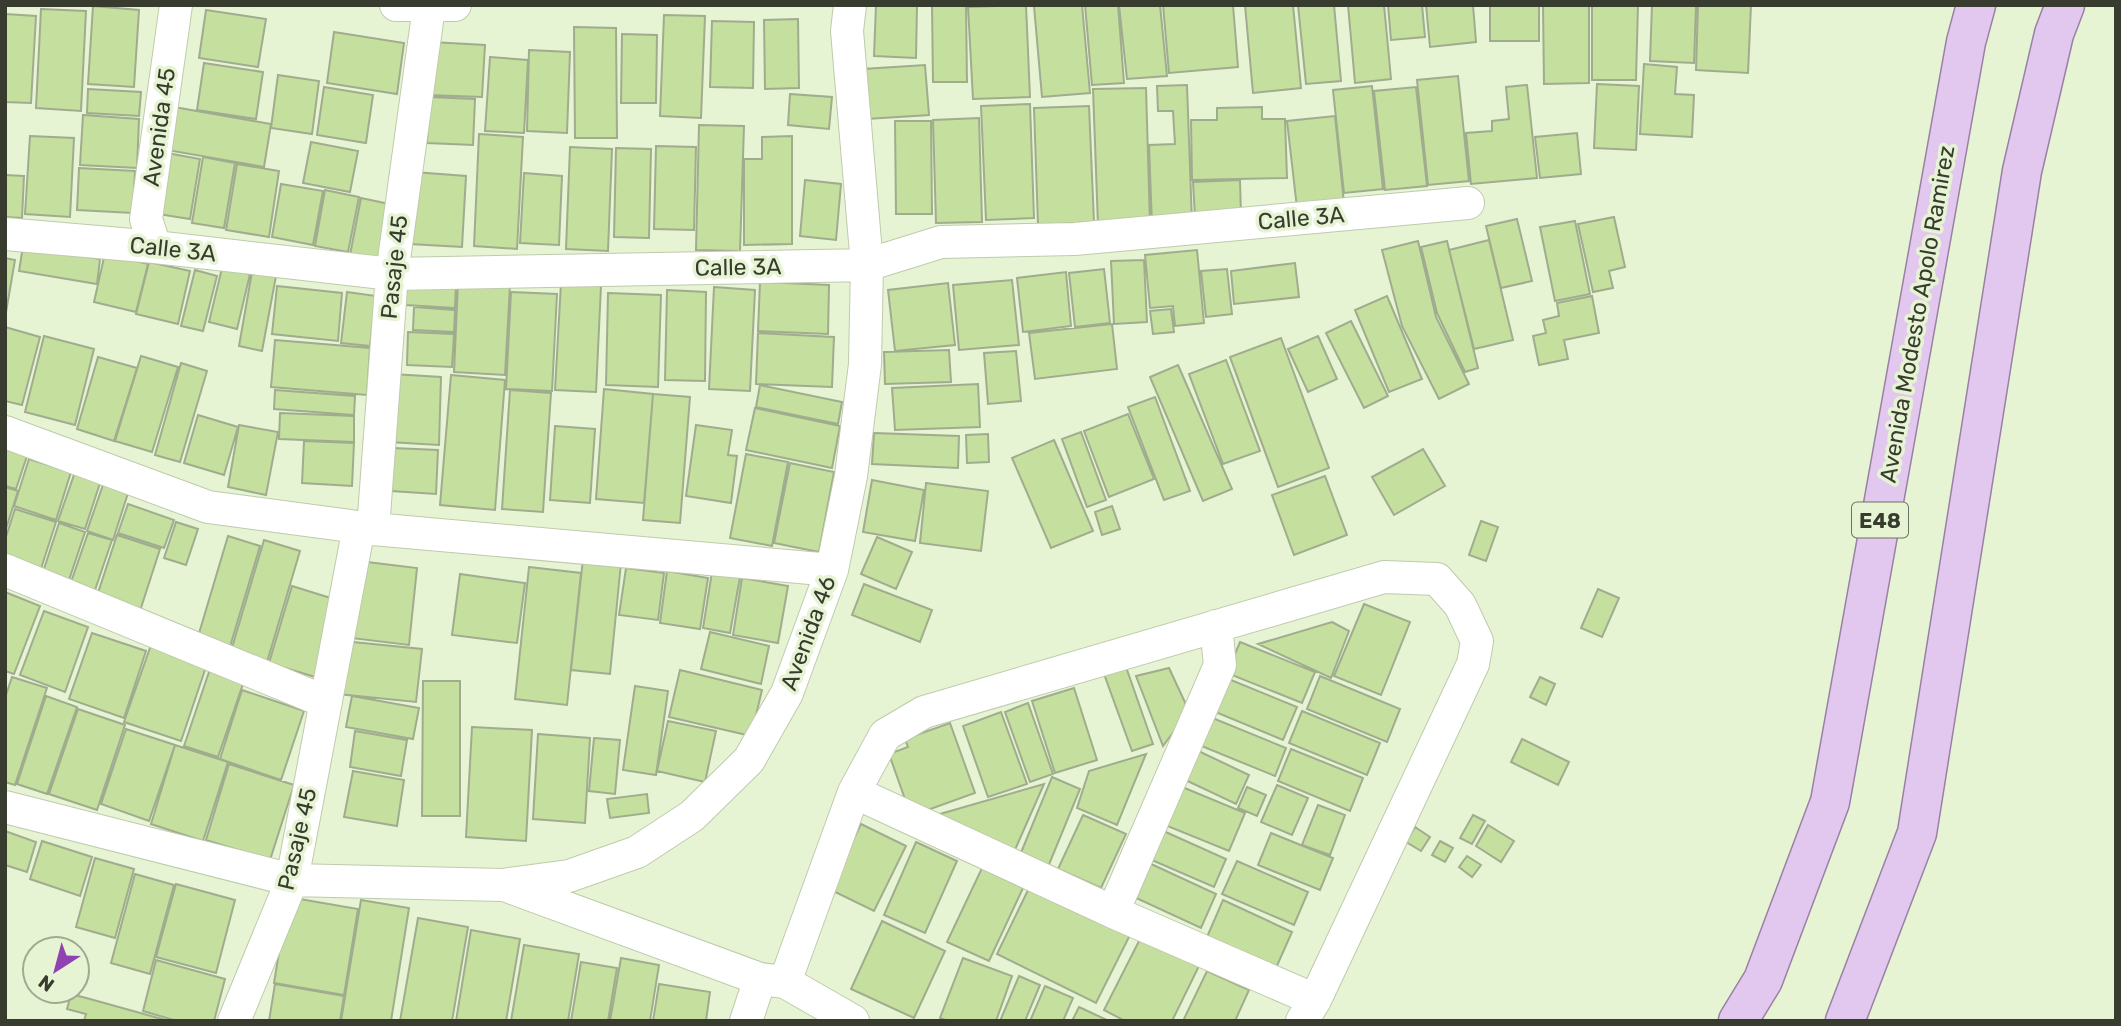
<svg xmlns="http://www.w3.org/2000/svg" width="2121" height="1026" viewBox="0 0 2121 1026" font-family="Rubik,sans-serif">
  <style>
    .building { fill: #c5df9e; stroke: #a0ac8e; stroke-width: 2 }
    .lines { fill: none; stroke-linecap: round; stroke-linejoin: round }
    .street-casing { stroke: #becbac; stroke-width: 34 }
    .primary-casing { stroke: #9980a4; stroke-width: 41 }
    .street { stroke: #fff; stroke-width: 32 }
    .primary { stroke: #e2c8ee; stroke-width: 38 }
    .labels { text-anchor: middle; dominant-baseline: central; stroke-width: 7; stroke-linejoin: round; paint-order: stroke }
    .shield { fill: #e6f4d4; stroke: #6c7360; stroke-width: 2 }
    .shield-label { font-size: 21px; font-weight: bold; fill: #373c2f }
    .street-label { font-size: 23px; fill: #373c2f; stroke: #e6f4d4 }
  </style>
  <rect width="100%" height="100%" fill="#e6f4d4"/>
  <path class="building" d="M876,5H917L916,58L874,56Z
    M932,5H966L967,82H933Z
    M1026,5L1030,97L973,99L968,7Z
    M1049,5H1082L1090,93L1042,97L1034,6Z
    M1085,5H1118L1124,83L1092,85Z
    M1119,5H1160L1167,76L1127,79Z
    M1163,5H1233L1238,67L1169,73Z
    M1245,5H1293L1301,88L1253,93Z
    M1298,5H1334L1341,81L1306,84Z
    M1348,5H1384L1391,79L1355,83Z
    M1388,5H1422L1425,37L1391,40Z
    M1426,5H1473L1476,42L1430,47Z
    M1490,5H1539V41H1490Z
    M1543,5H1589V83L1544,84Z
    M1592,5H1638L1636,80H1592Z
    M1652,5H1696L1694,63L1650,61Z
    M1698,5H1751L1748,73L1696,70Z
    M93,6L139,10L134,87L88,84Z
    M41,9L86,11L81,111L36,108Z
    M206,10L266,19L258,67L199,58Z
    M5,14L36,16L31,103L5,102Z
    M664,15L705,16L701,118L660,116Z
    M798,19L799,88L765,89L764,20Z
    M712,21L754,22L753,88L710,87Z
    M574,27L616,28L617,138H575Z
    M334,32L404,43L397,94L327,83Z
    M622,34L657,35L656,103H621Z
    M431,42L485,45L482,97L428,95Z
    M529,50L570,52L567,133L527,131Z
    M490,57L528,60L524,133L485,131Z
    M204,63L263,72L256,119L197,110Z
    M1644,64L1677,67L1675,94L1694,95L1692,137L1640,134Z
    M925,65L929,115L867,119L863,69Z
    M278,75L319,81L312,134L271,128Z
    M1458,76L1469,181L1428,185L1417,80Z
    M1597,84L1639,86L1636,150L1594,148Z
    M1187,85L1192,223L1152,225L1149,145L1175,144L1173,111H1158L1157,86Z
    M1527,85L1537,178L1471,184L1466,133L1492,131V121L1509,119L1506,87Z
    M1372,86L1383,189L1344,193L1333,90Z
    M324,87L373,95L366,143L317,135Z
    M1416,87L1427,186L1385,190L1374,91Z
    M1146,88L1150,224L1098,225L1093,89Z
    M88,89L141,92L139,116L87,113Z
    M790,94L832,97L829,129L788,125Z
    M429,97L475,99L473,145L427,143Z
    M1030,104L1034,218L986,220L981,106Z
    M1089,106L1094,222L1038,225L1034,108Z
    M174,107L271,124L264,167L167,150Z
    M1262,107V119H1285L1287,178L1192,180L1191,120H1217V108Z
    M83,115L139,119L137,168L80,165Z
    M1335,116L1344,203L1297,208L1287,121Z
    M979,118L982,222L936,223L933,120Z
    M895,121H931L932,214H896Z
    M699,125L744,126L740,251L696,250Z
    M1577,133L1581,174L1540,178L1535,137Z
    M479,134L523,137L517,249L474,246Z
    M30,136L74,138L70,217L25,214Z
    M792,136V244L744,245V159H762V137Z
    M311,142L358,151L350,192L303,183Z
    M656,146L696,147L694,230L654,229Z
    M570,147L612,149L608,251L566,249Z
    M616,148L651,149L649,238L614,237Z
    M167,153L200,159L190,219L158,214Z
    M203,157L235,163L224,228L192,223Z
    M237,164L279,171L269,237L226,230Z
    M79,168L135,171L133,213L77,210Z
    M414,172L466,176L462,247L410,244Z
    M524,173L562,176L559,245L520,243Z
    M5,175L24,176L22,218L5,217Z
    M805,180L841,184L836,240L800,236Z
    M1240,180L1241,215L1195,217L1193,182Z
    M281,184L323,191L313,245L272,237Z
    M325,190L359,197L348,252L315,246Z
    M361,198L399,206L388,261L350,255Z
    M1614,217L1625,267L1609,271L1613,288L1593,292L1578,224Z
    M1517,219L1532,281L1501,288L1486,226Z
    M1575,221L1590,294L1555,301L1540,227Z
    M1489,240L1513,340L1474,349L1449,250Z
    M1418,241L1436,317L1469,384L1439,399L1402,326L1382,250Z
    M1447,241L1478,368L1465,372L1437,313L1421,247Z
    M23,246L100,259L97,284L19,271Z
    M1197,250L1204,323L1175,326L1173,306L1150,308L1145,255Z
    M105,253L148,264L136,312L94,302Z
    M5,258L15,260L5,318Z
    M1144,260L1147,322L1114,324L1111,261Z
    M149,262L190,271L178,324L136,314Z
    M1295,263L1299,297L1234,304L1231,271Z
    M222,268L250,274L237,329L209,322Z
    M1104,269L1110,323L1075,327L1069,273Z
    M1227,269L1232,314L1206,317L1201,271Z
    M195,270L217,276L203,331L181,326Z
    M252,272L276,276L262,351L239,346Z
    M1066,272L1071,326L1023,332L1017,278Z
    M407,280L456,283L455,308L405,305Z
    M1012,280L1019,345L959,350L953,285Z
    M760,282L829,285L828,334L758,331Z
    M458,283L510,285L505,375L454,372Z
    M561,283L601,286L596,392L555,390Z
    M948,283L955,345L895,351L888,290Z
    M277,286L342,293L338,341L272,334Z
    M714,287L755,290L750,391L709,389Z
    M667,290L706,292L705,381L665,380Z
    M347,292L376,296L370,346L341,343Z
    M511,292L557,294L552,391L506,389Z
    M608,293L661,295L658,387L606,385Z
    M1387,296L1422,379L1389,392L1355,310Z
    M1592,296L1599,333L1564,340L1568,359L1539,365L1533,336L1546,333L1543,320L1559,316L1557,303Z
    M414,307L455,310L454,332L413,330Z
    M1171,309L1174,332L1153,334L1150,311Z
    M1351,321L1388,396L1364,408L1326,333Z
    M1112,324L1117,369L1035,379L1029,333Z
    M5,327L40,337L22,405L5,401Z
    M408,332L454,334L452,367L407,365Z
    M758,333L834,337L832,387L756,384Z
    M44,336L94,349L75,425L25,412Z
    M1318,336L1337,379L1308,392L1288,349Z
    M1281,338L1329,468L1278,487L1230,357Z
    M275,340L370,348L367,395L271,387Z
    M949,350L951,382L885,384L884,352Z
    M1016,351L1021,401L988,404L984,353Z
    M141,356L178,367L152,452L115,441Z
    M98,357L137,368L114,441L77,429Z
    M1226,360L1260,451L1223,464L1189,374Z
    M181,363L207,371L180,462L155,455Z
    M1178,365L1232,489L1203,501L1150,377Z
    M392,374L441,377L439,445L389,442Z
    M451,375L505,380L495,510L440,505Z
    M978,384L980,427L895,430L892,388Z
    M760,385L842,402L838,424L756,407Z
    M604,389L653,394L644,503L596,499Z
    M275,390L355,396L354,415L274,409Z
    M510,390L551,393L543,512L502,509Z
    M653,394L690,397L680,523L643,520Z
    M1155,397L1190,491L1164,500L1128,407Z
    M755,408L840,426L832,468L746,450Z
    M280,413L354,416V442L279,439Z
    M1128,414L1154,479L1109,497L1084,431Z
    M198,415L238,427L224,475L184,463Z
    M239,425L278,432L266,495L228,487Z
    M696,425L732,430L728,455L737,456L731,503L686,496Z
    M555,426L595,429L590,503L550,500Z
    M1081,432L1106,500L1087,507L1062,439Z
    M874,433L959,436L958,468L872,464Z
    M988,434L989,462L967,463L966,435Z
    M1054,440L1093,531L1051,548L1012,458Z
    M304,441L354,443L352,486L302,483Z
    M393,448L438,450L436,494L391,491Z
    M5,449L27,456L16,489L5,486Z
    M1423,449L1445,486L1394,515L1372,477Z
    M746,454L788,462L772,546L730,538Z
    M29,459L71,472L56,520L14,506Z
    M790,463L834,472L819,552L774,543Z
    M75,472L101,480L85,529L58,521Z
    M1325,476L1347,535L1294,555L1272,495Z
    M872,480L924,490L915,541L863,532Z
    M104,482L129,490L113,540L87,531Z
    M926,483L988,491L981,551L920,543Z
    M5,487L18,491L5,532Z
    M128,504L174,520L164,548L118,533Z
    M1112,506L1120,529L1102,535L1095,512Z
    M15,509L56,522L39,575L5,564V540Z
    M1481,521L1498,527L1486,561L1469,555Z
    M176,522L198,529L186,565L164,558Z
    M59,523L85,532L68,583L42,575Z
    M88,533L112,540L94,593L70,585Z
    M117,535L160,549L140,611L97,596Z
    M228,536L260,546L229,650L197,640Z
    M877,537L912,552L896,589L861,574Z
    M264,540L300,551L267,662L231,651Z
    M583,559L621,563L610,674L571,670Z
    M359,561L417,568L409,645L351,638Z
    M529,567L581,573L567,705L515,699Z
    M626,568L664,573L658,620L619,615Z
    M667,571L708,578L700,629L660,623Z
    M712,572L740,577L730,633L703,628Z
    M460,574L525,583L517,643L452,635Z
    M742,578L788,586L778,643L733,635Z
    M864,584L932,610L920,642L852,615Z
    M292,586L337,600L315,677L269,663Z
    M1598,589L1619,598L1602,637L1581,628Z
    M5,592L40,606L14,674L5,671Z
    M1364,604L1410,622L1381,695L1334,676Z
    M44,611L88,627L65,692L20,675Z
    M1332,622L1349,631L1331,678L1258,644Z
    M710,632L769,646L761,684L701,669Z
    M92,633L146,651L124,718L69,699Z
    M343,641L422,649L416,702L338,694Z
    M1240,642L1315,672L1302,703L1227,673Z
    M151,645L207,664L181,741L124,722Z
    M1126,667L1153,744L1132,751L1104,674Z
    M1169,668L1189,711L1163,746L1136,676Z
    M210,669L244,681L218,757L184,746Z
    M680,670L762,690L751,736L669,717Z
    M1320,676L1400,709L1387,742L1307,709Z
    M12,677L47,688L15,785L5,782V698Z
    M1540,677L1555,684L1546,705L1530,697Z
    M1226,678L1297,707L1283,740L1213,711Z
    M423,681H460V816H422Z
    M635,686L668,691L656,775L623,770Z
    M1074,688L1097,760L1055,773L1032,701Z
    M242,690L304,711L281,780L220,759Z
    M46,696L77,707L47,794L17,784Z
    M352,696L419,708L413,739L346,727Z
    M1028,703L1053,774L1030,782L1005,712Z
    M78,709L125,725L97,810L49,794Z
    M1302,711L1380,743L1367,775L1289,743Z
    M1001,712L1027,784L988,797L963,726Z
    M1210,717L1286,748L1275,776L1199,745Z
    M668,721L716,731L705,782L657,771Z
    M950,723L975,793L911,816L889,754L908,747L905,739Z
    M472,727L532,730L526,841L466,837Z
    M126,729L175,745L149,821L101,804Z
    M355,731L407,740L401,776L350,767Z
    M538,734L590,738L585,823L533,819Z
    M594,738L620,740L615,794L589,791Z
    M1522,739L1569,762L1558,785L1511,762Z
    M175,745L228,762L203,841L151,824Z
    M1192,748L1249,775L1236,804L1179,777Z
    M1291,749L1363,778L1350,811L1278,781Z
    M1146,754L1117,825L1077,808L1089,771Z
    M229,764L294,785L270,860L206,840Z
    M353,771L404,780L397,826L344,817Z
    M1052,777L1080,789L1048,867L1020,855Z
    M1044,784L1014,852L933,816Z
    M1175,784L1245,813L1229,851L1160,823Z
    M1277,785L1308,798L1292,835L1261,822Z
    M1247,787L1266,795L1257,816L1238,808Z
    M647,794L649,813L610,818L607,799Z
    M1318,805L1345,815L1330,855L1302,845Z
    M1083,815L1126,834L1101,888L1058,869Z
    M1473,815L1485,821L1472,844L1460,838Z
    M861,824L906,846L874,911L829,889Z
    M1488,825L1514,841L1501,862L1476,846Z
    M1415,827L1430,837L1421,851L1406,842Z
    M1159,829L1226,859L1214,887L1147,858Z
    M5,831L36,842L27,872L5,865Z
    M1271,833L1333,858L1320,890L1258,865Z
    M42,841L92,857L80,896L30,879Z
    M1440,841L1453,848L1445,862L1432,855Z
    M916,842L957,861L925,933L884,915Z
    M1467,856L1481,865L1472,877L1459,867Z
    M95,858L134,869L115,938L76,927Z
    M1237,861L1308,892L1294,925L1222,894Z
    M1149,863L1216,894L1201,928L1134,897Z
    M982,868L1023,888L989,961L947,942Z
    M135,874L174,885L150,974L111,963Z
    M176,884L235,900L216,973L156,957Z
    M1030,886L1130,935L1096,1003L997,954Z
    M288,897L358,909L344,995L274,983Z
    M361,900L409,908L391,1021H341Z
    M1223,900L1292,932L1276,968L1207,937Z
    M418,918L468,927L452,1021H400Z
    M882,921L945,951L914,1018L851,989Z
    M471,930L520,939L506,1021H456Z
    M1141,937L1199,966L1172,1021H1125L1104,1010Z
    M524,945L579,954L568,1021H511Z
    M621,958L659,965L650,1021H610Z
    M963,958L1012,976L996,1021H948L940,1018Z
    M156,960L225,979L214,1021H177L143,1011Z
    M581,962L617,968L608,1021H571Z
    M1207,971L1249,990L1235,1021H1183Z
    M1019,976L1040,985L1025,1021H1000Z
    M275,984L344,996L340,1021H269Z
    M659,984L710,992L706,1021H653Z
    M1045,986L1073,998L1063,1021H1030Z
    M71,994L90,999L169,1021H84L86,1014L67,1009Z
    M1079,1007L1109,1021H1072Z"/>
  <g class="lines">
    <defs>
      <path id="street" d="M396,5H455
        M5,234L155,247L392,274L867,265L941,242L1075,239L1468,203
        M155,247L146,219L176,5
        M5,432L208,507L373,529L832,570
        M373,529L392,274L429,7
        M5,570L326,702
        M854,792L1113,912L1315,1000
        M5,807L292,880L502,885L569,876L637,852L692,816L749,760L787,693L832,570L851,476L865,364L867,265L847,31L850,5
        M507,886L760,979L785,982L853,1021
        M1113,912L1220,665L1216,626
        M785,982L854,792L885,735L924,712L1384,577L1437,579L1460,605L1477,641L1473,664L1315,1000L1302,1021
        M234,1021L292,880L359,527
        M746,1021L760,979"/>
      <path id="primary" d="M1738,1021L1763,980L1830,802L1966,42L1976,5
        M1845,1021L1917,833L2022,171L2054,34L2065,5"/>
    </defs>
    <use href="#street" class="street-casing"/>
    <use href="#primary" class="primary-casing"/>
    <use href="#street" class="street"/>
    <use href="#primary" class="primary"/>
  </g>
  <g class="labels">
    <rect class="shield" x="1852" y="502.5" width="56" height="35" rx="5"/>
    <g class="shield-label">
      <text x="1880" y="520">E48</text>
    </g>
    <g class="street-label">
      <text transform="translate(159 127) rotate(-82)">Avenida 45</text>
      <text transform="translate(1301 218) rotate(-5)">Calle 3A</text>
      <text transform="translate(173 249) rotate(6)">Calle 3A</text>
      <text transform="translate(394 267) rotate(-84)">Pasaje 45</text>
      <text transform="translate(738 267) rotate(-1)">Calle 3A</text>
      <text transform="translate(1917 314) rotate(-80)">Avenida Modesto Apolo Ramirez</text>
      <text transform="translate(808 633) rotate(-70)">Avenida 46</text>
      <text transform="translate(297 839) rotate(-77)">Pasaje 45</text>
    </g>
  </g>
  <rect width="2121" height="1026" fill="none" stroke="#373c2f" stroke-width="14"/>
  <g transform="translate(56 970) rotate(216)"><circle r="33" fill="#e6f4d4" stroke="#a0aa92" stroke-width="2"/>
  <path d="M0-5L12 26L0 18L-12 26Z" fill="#9042b2"/>
  <text y="-10" font-size="19" font-weight="bold" text-anchor="middle" fill="#373c2f">N</text>
  </g>
</svg>
